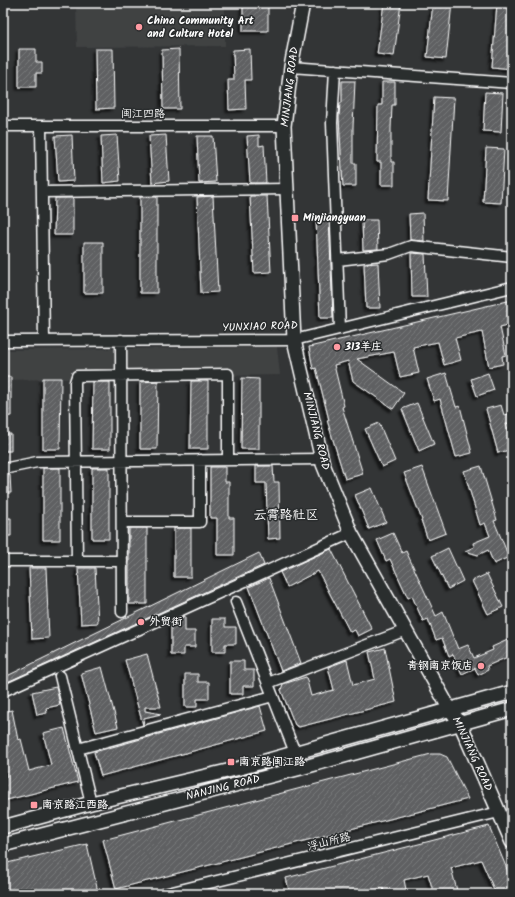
<svg xmlns="http://www.w3.org/2000/svg" width="515" height="897" viewBox="0 0 515 897" font-family="Kalam,'LXGW WenKai TC',sans-serif">
  <style>
    .built { fill: #404243 }
    .building { fill: url(#building-hatch); stroke: #fff; filter: url(#shadow) }
    .lines { fill: none; stroke-linecap: round; stroke-linejoin: round }
    .street-casing { stroke: #fff; stroke-width: 13 }
    .secondary-casing { stroke: #fff; stroke-width: 16 }
    .street { stroke: #2a2d2e; stroke-width: 10 }
    .secondary { stroke: #2a2d2e; stroke-width: 13 }
    .poi-dot { fill: #ff9aa2; stroke: #2a2d2e; stroke-width: 1.5 }
    .labels { text-anchor: middle; dominant-baseline: central; stroke-width: 3; stroke-linejoin: round; paint-order: stroke }
    .poi-label { font-size: 11px; font-weight: bold; fill: #fff; stroke: #2a2d2e; text-anchor: start }
    .street-label { font-size: 11px; fill: #fff; stroke: #2a2d2e }
    .quarter-label { font-size: 13px; fill: #fff; stroke: #2a2d2e }
  </style>
  <defs>
    <pattern id="building-hatch" width="6" height="6" patternUnits="userSpaceOnUse"><rect width="6" height="6" fill="#5f6162"/><path d="M-1 1l2-2M0 6l6-6M5 7l2-2" fill="none" stroke="#77797a"/></pattern>
    <filter id="shadow"><feDropShadow dx="-3" dy="3" stdDeviation="1" flood-color="#0009"/></filter>
  </defs>
  <rect width="100%" height="100%" fill="#333536"/>
  <filter id="ink" filterUnits="userSpaceOnUse"><feTurbulence type="fractalNoise" baseFrequency=".025" numOctaves="2"/><feDisplacementMap in="SourceGraphic" scale="8" xChannelSelector="R" yChannelSelector="G"/><feConvolveMatrix kernelMatrix="1 2 1 2 8 2 1 2 1" color-interpolation-filters="sRGB"/></filter>
  <g filter="url(#ink)">
    <path class="built" d="M76,3H225V46L77,47Z
      M277,347L280,375L3,380V350Z"/>
    <path class="building" d="M243,3H268V31H243Z
      M384,3H401L394,56L377,54Z
      M433,3H452L446,59L427,57Z
      M497,3H512V69L492,67Z
      M19,49H36V62H42V73H36V87H19Z
      M95,49H113L114,108L96,109Z
      M179,49L180,109H163L162,50Z
      M250,49L251,80H245L246,109L229,110L228,80H234L233,50Z
      M342,81H355L353,127V163H356V186H343L339,117L340,103H342Z
      M382,82H395V105H392L391,129V162H394V185H381V162H377L378,105H382Z
      M485,92L503,93L501,132L483,131Z
      M434,97L454,98L448,201L428,200Z
      M72,135L74,181L58,182L55,136Z
      M117,135L120,181L103,183L101,136Z
      M166,135L169,181L152,183L149,136Z
      M259,135V146L264,145L266,183H250L247,136Z
      M197,136H213L216,182L199,183Z
      M486,148L504,149L501,203L483,202Z
      M213,196L218,292L201,293L197,197Z
      M250,196H267L271,272L254,273Z
      M140,197H157V293H140Z
      M55,198H73V235H54Z
      M423,213L424,241L410,240L409,214Z
      M329,217L333,318H320L316,218Z
      M362,220H377L378,249L363,250Z
      M84,242H103V293H84Z
      M411,253L425,254L427,297H412Z
      M378,263L380,308H366L364,264Z
      M512,300V324L500,327L506,355L502,356L503,364L489,367L482,332L455,338L461,360L444,365L438,342L413,347L419,373L400,377L394,352L357,359L404,393L393,409L353,381L348,361L334,365L344,406L342,407L363,474L345,479L327,420H329L316,368L313,369L309,347Z
      M446,373L456,407L460,406L472,453L456,457L440,399L434,401L427,379Z
      M488,373L494,390L477,396L471,379Z
      M3,377H11V416L3,417Z
      M43,378H61L60,449H43Z
      M242,378L259,379V449H241Z
      M158,381L157,449H140V382Z
      M191,381H208V449H190Z
      M93,382H110V449H92Z
      M417,403L434,444L419,451L402,409Z
      M501,405L504,415L509,414L511,422L506,424L512,444L507,445L509,450L498,453L486,409Z
      M379,423L395,461L382,467L365,429Z
      M3,434H11V451H3Z
      M256,466H273L274,482H279L280,538L268,539L266,483H256Z
      M481,466L497,520L494,521L509,557L494,564L488,550L478,555L465,551L474,547L473,543L490,536L485,523L480,525L464,471Z
      M210,467H225V482H229V518H234V555H217V518H210Z
      M422,467L446,533L428,540L421,520H422L404,473Z
      M43,468H60V540H43Z
      M92,468H109V539H92Z
      M10,475L11,493H3V476Z
      M372,488L386,522L369,529L355,495Z
      M3,518H11V536H3Z
      M129,528H147V604H129Z
      M174,528H191V577H174Z
      M393,533L402,553L406,551L436,616L443,612L458,649L468,645L474,658L493,650L492,647L512,638V655L487,666L488,670L478,675L475,668L462,674L453,654L449,656L442,638L436,640L428,619L423,621L412,596L408,598L390,559L386,561L377,540Z
      M448,548L463,581L448,589L432,556Z
      M331,549L372,629L358,636L355,630L350,632L318,571L287,587L280,572Z
      M259,553L264,565L3,684V678Z
      M29,568H46L49,638L32,639Z
      M78,568H95L98,623L81,624Z
      M487,574L503,607L488,614L472,581Z
      M269,578L301,663L281,671L249,587Z
      M185,616V631H195V647H184V655H171V622Z
      M212,619H225V627H236V644H225V652H212Z
      M385,648L396,702L299,727L295,725L281,690L283,684L306,677L311,696L334,690L328,667L347,660L353,685L375,679L369,652Z
      M147,654L161,707H145V711L161,714L144,718L143,725L125,660Z
      M230,661H244V670H254V686H243V694H230Z
      M102,667L118,727L96,732L81,673Z
      M185,674H198V682H209V699H197V707H185Z
      M56,687L60,705L46,708L47,713L37,715L32,692Z
      M260,706L267,731L101,776L94,752Z
      M12,710L18,740L21,739L29,771L51,765L43,733L64,728L78,782L3,801V777L7,776L3,761V712Z
      M431,754H440L447,757L468,799L116,889L103,840Z
      M489,826L512,881V894H496L481,860L451,868L458,894H434L428,874L404,880L407,894H385L383,888L357,894H290L286,878Z
      M87,844L98,892L91,894H3V864Z"/>
    <g class="lines">
      <defs>
        <path id="street" d="M291,67L512,83
          M335,70L332,123L340,329
          M3,126H284
          M41,126L44,341
          M42,192L287,189
          M338,260L389,254L411,246L512,257
          M121,340L122,612
          M3,341L294,340L512,287
          M3,469L37,462L322,459
          M122,522H200V460
          M3,561H122
          M77,561L75,382L77,376L228,374V460
          M236,602L301,768
          M60,676L91,803
          M268,683L406,630
          M3,691L351,533
          M78,749L273,696
          M164,894L499,812"/>
        <path id="secondary" d="M303,3L291,67L284,126L294,340L323,464L351,533L449,708L460,723L512,842
          M3,827L91,803L240,768L512,692
          M3,845L301,768L512,709"/>
      </defs>
      <use href="#street" class="street-casing"/>
      <use href="#secondary" class="secondary-casing"/>
      <use href="#street" class="street"/>
      <use href="#secondary" class="secondary"/>
    </g>
  </g>
  <g class="poi-dot">
    <circle cx="139" cy="27" r="4"/>
    <rect x="291" y="214" width="8" height="8" rx="2"/>
    <circle cx="337" cy="347" r="4"/>
    <circle cx="141" cy="622" r="4"/>
    <circle cx="481" cy="666" r="4"/>
    <rect x="227" y="758" width="8" height="8" rx="2"/>
    <rect x="30" y="801" width="8" height="8" rx="2"/>
  </g>
  <g class="labels">
    <g class="poi-label">
      <text x="147" y="21">China Community Art<tspan x="147" dy="13">and Culture Hotel</tspan></text>
      <text x="303" y="218">Minjiangyuan</text>
      <text x="345" y="347">313羊庄</text>
      <text x="149" y="622">外贸街</text>
      <text x="473" y="666" text-anchor="end">青钢南京饭店</text>
      <text x="239" y="762">南京路闽江路</text>
      <text x="42" y="805">南京路江西路</text>
    </g>
    <g class="street-label">
      <text transform="translate(290 87) rotate(-83)">MINJIANG ROAD</text>
      <text x="143" y="114">闽江四路</text>
      <text transform="translate(260 327) rotate(-2)">YUNXIAO ROAD</text>
      <text transform="translate(316 431) rotate(76)">MINJIANG ROAD</text>
      <text transform="translate(472 754) rotate(65)">MINJIANG ROAD</text>
      <text transform="translate(223 788) rotate(-14)">NANJING ROAD</text>
      <text transform="translate(329 842) rotate(-14)">浮山所路</text>
    </g>
    <g class="quarter-label">
      <text x="286" y="515">云霄路社区</text>
    </g>
  </g>
  <rect width="515" height="897" fill="none" stroke="#2a2d2e" stroke-width="16"/>
  <rect x="8" y="8" width="499" height="881" fill="none" stroke="#fff" stroke-width="1.5" filter="url(#ink)"/>
</svg>
